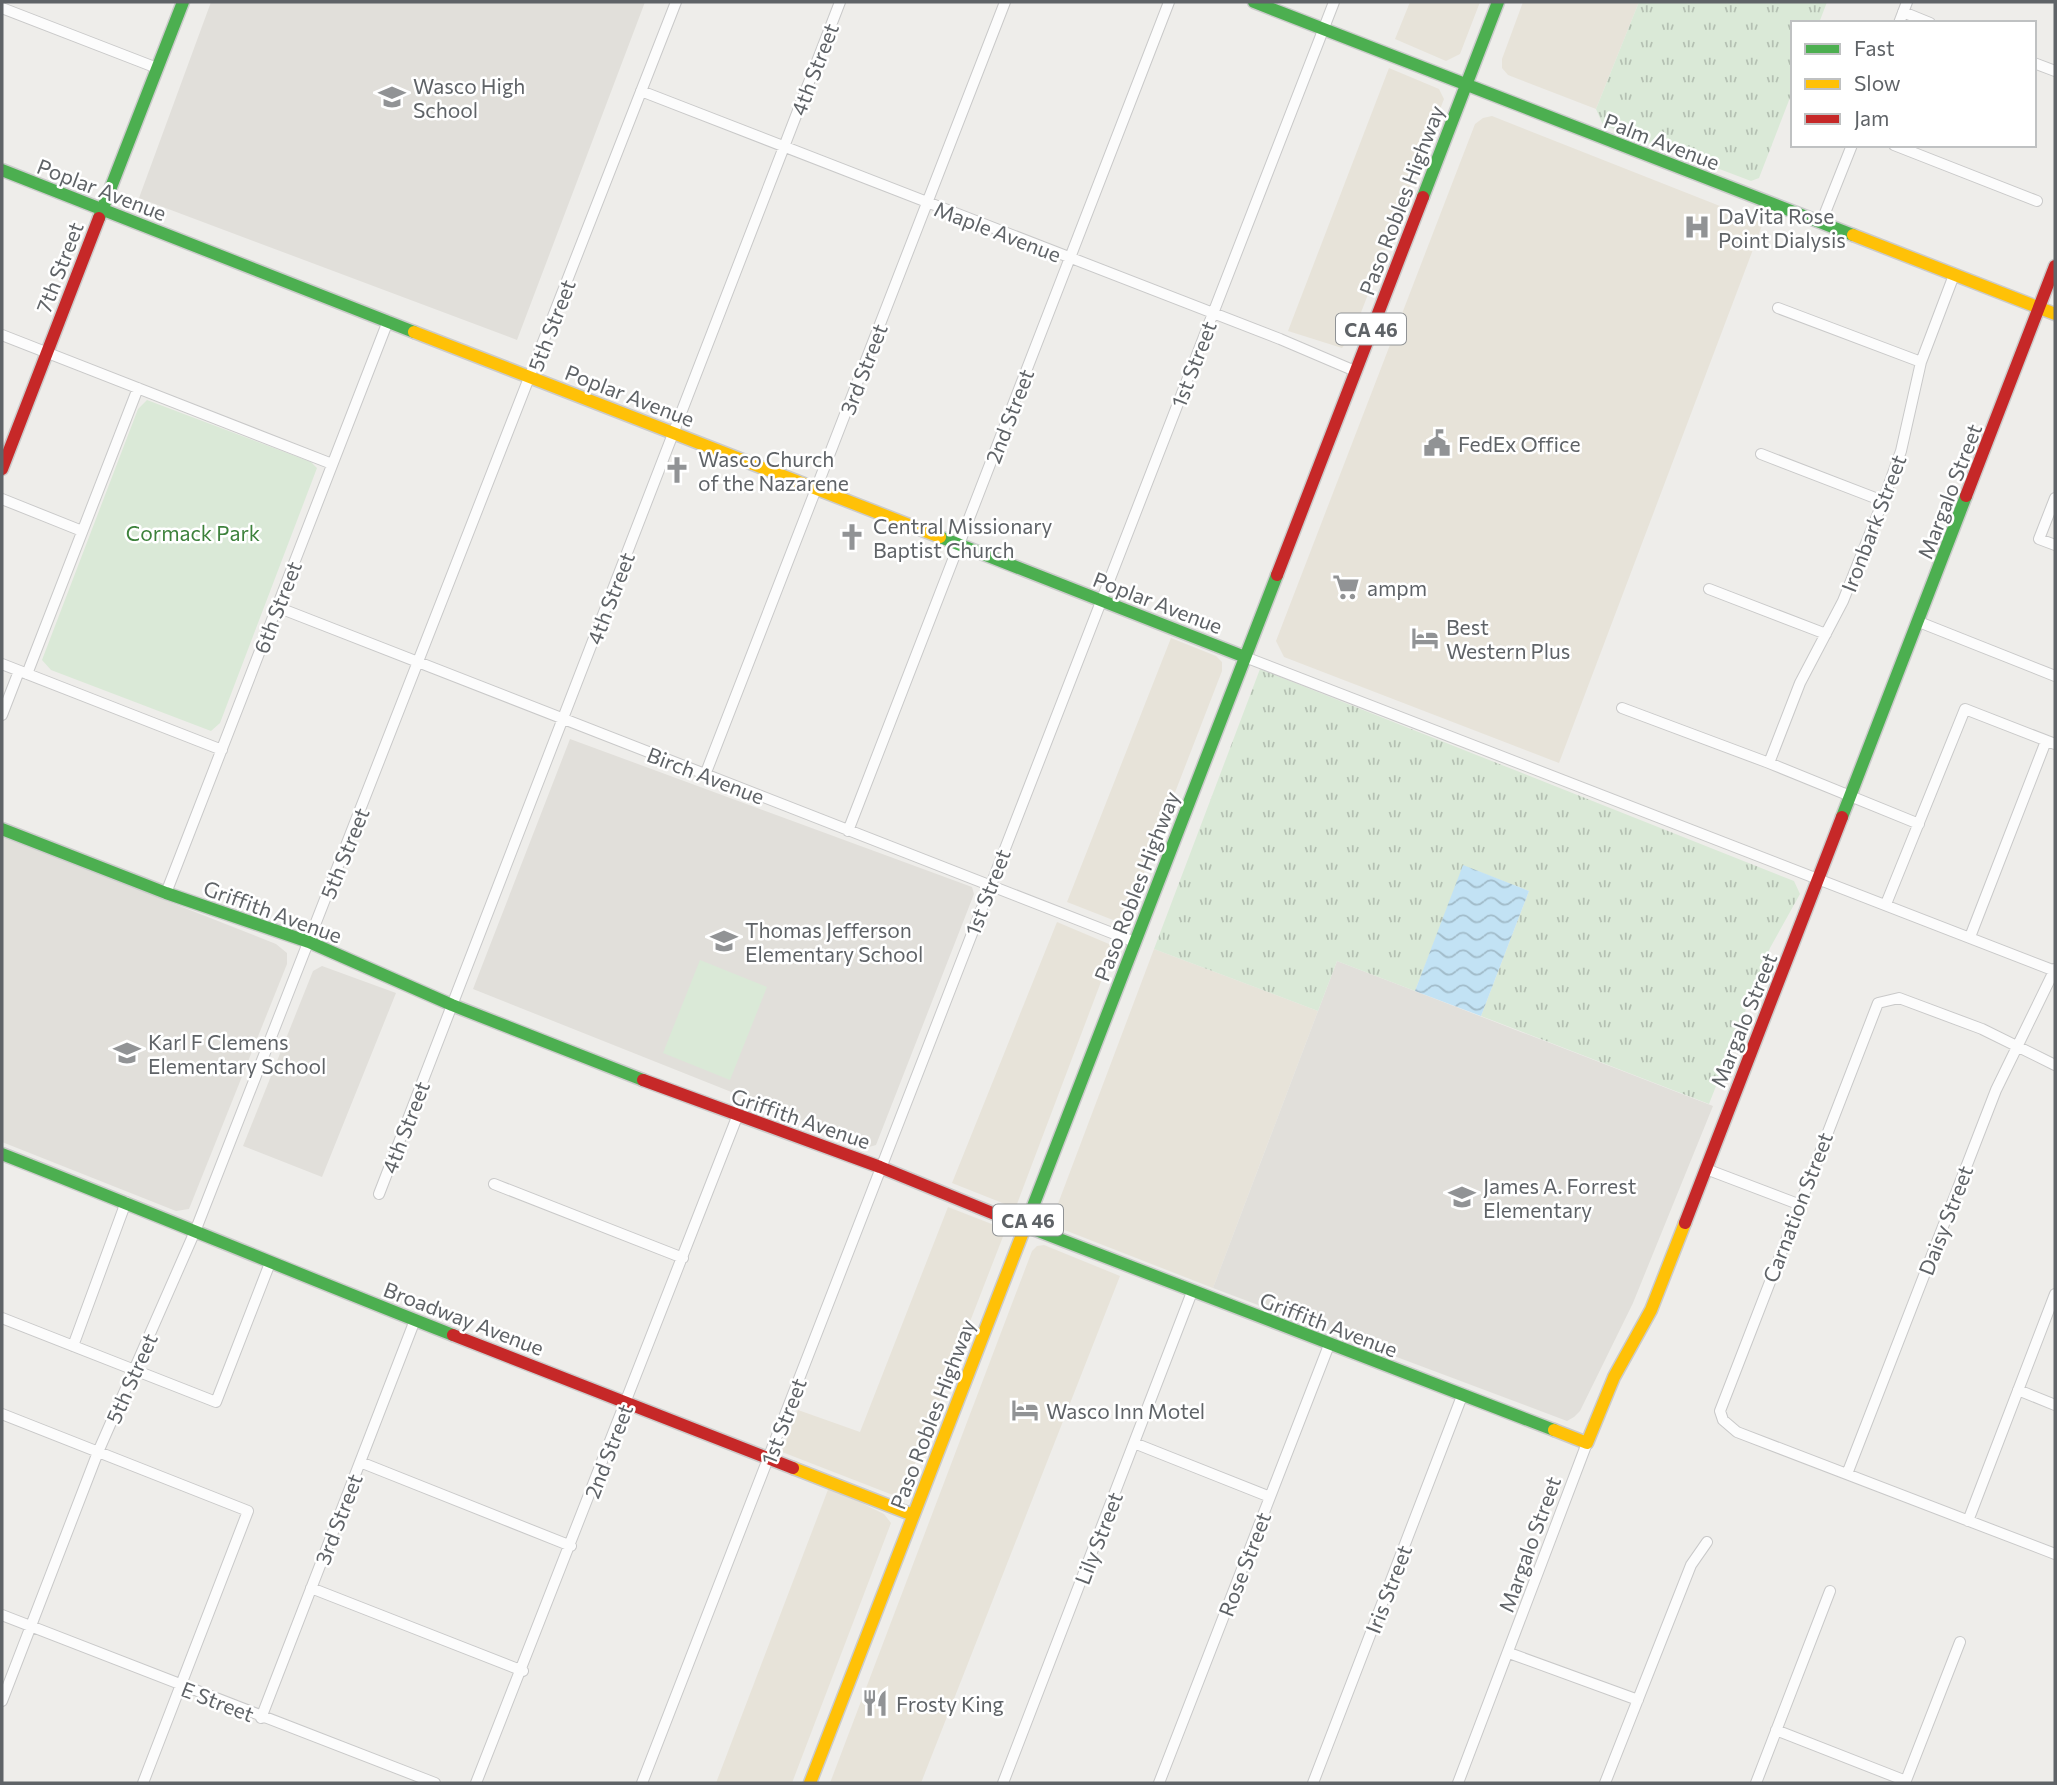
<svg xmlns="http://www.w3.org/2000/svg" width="2057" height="1785" viewBox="0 0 2057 1785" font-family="Commissioner,sans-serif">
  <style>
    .commercial { fill: #e7e3d9 }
    .education { fill: #e1dfda }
    .grass { fill: url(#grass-tufts) }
    .park { fill: #dae9d7 }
    .water { fill: url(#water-waves) }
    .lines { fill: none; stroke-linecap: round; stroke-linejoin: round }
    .street-casing { stroke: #c9c9c9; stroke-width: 12 }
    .fast-casing { stroke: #cbcbcb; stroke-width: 15 }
    .slow-casing { stroke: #cbcbcb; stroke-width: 15 }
    .jam-casing { stroke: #cbcbcb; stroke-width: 15 }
    .street { stroke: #fcfcfc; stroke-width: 10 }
    .fast { stroke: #4caf50; stroke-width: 12 }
    .slow { stroke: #ffc107; stroke-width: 12 }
    .jam { stroke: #c62828; stroke-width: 12 }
    .labels { text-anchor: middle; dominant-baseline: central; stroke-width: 5; stroke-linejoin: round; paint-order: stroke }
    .shield { fill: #fff; stroke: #8f9295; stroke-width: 2 }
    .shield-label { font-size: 19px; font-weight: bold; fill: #5f6367 }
    .street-label { font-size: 21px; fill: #5f6367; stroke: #fff }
    .poi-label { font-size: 21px; fill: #5f6367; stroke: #fff; text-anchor: start }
    .park-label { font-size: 21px; fill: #3d823c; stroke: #fff }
  </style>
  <defs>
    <pattern id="grass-tufts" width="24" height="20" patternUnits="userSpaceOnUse" patternTransform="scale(1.75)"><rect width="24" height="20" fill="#dae9d7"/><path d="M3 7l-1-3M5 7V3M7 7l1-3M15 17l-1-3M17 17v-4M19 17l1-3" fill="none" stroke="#b4c0b2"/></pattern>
    <pattern id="water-waves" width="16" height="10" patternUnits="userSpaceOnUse" patternTransform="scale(1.75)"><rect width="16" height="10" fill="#c2e2f4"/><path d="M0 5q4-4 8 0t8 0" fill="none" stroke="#a1bbc9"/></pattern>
  </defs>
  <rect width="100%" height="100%" fill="#eeedea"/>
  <path class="commercial" d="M1410,2H1480L1460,54L1446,61L1395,39Z
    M1523,2H1639L1596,109L1508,75L1502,68V59Z
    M1389,68L1439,89L1444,99L1353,333L1342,348L1288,331Z
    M1492,116L1763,223L1559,763L1284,657L1276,641L1475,124L1483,118Z
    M1171,638L1216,656L1222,662V671L1128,914L1119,920H1113L1067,902Z
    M1057,922L1109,944L1113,950L1017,1204L1010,1206L952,1183Z
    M1154,949L1318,1011L1213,1288L1062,1229L1053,1217Z
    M948,1207L1002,1228L1004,1234L905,1489L898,1497L782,1452L798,1410L860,1432Z
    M1044,1245L1120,1276L921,1783H830L1032,1251L1037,1246Z
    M829,1487L884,1514L891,1523L792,1783H716Z"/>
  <path class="education" d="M211,2H645L517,340L139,198Z
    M570,739L972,887L974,894L876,1145L869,1147L473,989Z
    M2,836L276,944L287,953V964L189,1209L176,1211L2,1142Z
    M1337,961L1713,1106L1633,1303L1580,1411L1574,1417L1567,1421L1213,1288Z
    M322,966L396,993L322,1177L243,1146L313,971Z"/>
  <path class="grass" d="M1639,2H1827L1819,23H1793V90L1759,178L1751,181L1603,125L1596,109Z
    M1260,669L1794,881L1800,894L1770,948L1709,1104L1481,1016L1529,891L1464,866L1415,991L1337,961L1318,1011L1154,949Z"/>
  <path class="park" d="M147,400L311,462L317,468L220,723L211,731L51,670L42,660L138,409Z
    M700,960L767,987L730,1080L663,1053Z"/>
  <path class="water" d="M1463,865L1529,891L1481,1016L1415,991Z"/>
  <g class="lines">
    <defs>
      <path id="street" d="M2,8L157,68
        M1903,12L1930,23
        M1899,23L1907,2
        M2034,63L2055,71
        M641,91L1280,339L1355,371
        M1894,145L2037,201
        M1821,223L1852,145
        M1778,308L1921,362
        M2,335L332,464
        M1761,454L1883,501
        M2055,498L2039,539L2055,545
        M2,499L82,531
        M1709,589L1826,634
        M277,607L1135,942
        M1919,622L2055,676
        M1245,657L2055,971
        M2,664L222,750
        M27,674L138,388
        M1622,708L1769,763L1919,824
        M2,715L19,671
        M1769,763L1800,683L1843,601L1883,501L1901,451L1921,362L1954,275
        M705,775L1005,2
        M848,831L1169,2
        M166,893L388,321
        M1886,904L1965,709L2055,744
        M1970,937L2046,741
        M2055,1065L1982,1029L1899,998L1878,1003L1720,1411L1723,1420L1737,1432L2055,1554
        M1706,1169L1798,1204
        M494,1184L683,1258
        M379,1194L840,2
        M2,1318L216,1402L270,1263
        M73,1346L126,1202
        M2018,1390L2055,1405
        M2,1414L248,1511L143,1783
        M1134,1443L1270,1497
        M360,1462L571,1546
        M1847,1474L1996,1090L2055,969
        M1968,1521L2055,1294
        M311,1588L523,1671
        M2,1615L435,1783
        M1509,1653L1638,1700
        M2,1701L98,1452L196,1229L676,2
        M261,1718L415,1320
        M1776,1730L1906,1781
        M476,1783L737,1117
        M642,1783L1334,2
        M1003,1783L1192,1292
        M1159,1783L1329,1345
        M1313,1783L1462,1396
        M1458,1783L1587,1443
        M1605,1783L1691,1565L1707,1542
        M1756,1783L1830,1591
        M1905,1783L1960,1642"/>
      <path id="fast" d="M1254,2L1853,235
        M2,170L414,332
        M1423,197L1498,2
        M99,218L183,2
        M940,537L1245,657
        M1842,817L1966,496
        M2,829L166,893L309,942L452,1005L643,1080
        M2,1154C153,1213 302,1276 453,1335
        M1030,1214L1277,575
        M1002,1217L1554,1430"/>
      <path id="slow" d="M1853,235L2055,314
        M414,332L940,537
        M1554,1430L1587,1443L1614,1377L1651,1310L1685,1223
        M793,1468L913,1515
        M810,1783L1030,1214"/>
      <path id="jam" d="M2,469L99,218
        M1966,496L2055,266
        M1277,575L1423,197
        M643,1080L880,1167L1002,1217
        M1685,1223L1842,817
        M453,1335L793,1468"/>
    </defs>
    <use href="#street" class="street-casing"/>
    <use href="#fast" class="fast-casing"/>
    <use href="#slow" class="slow-casing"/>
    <use href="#jam" class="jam-casing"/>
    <use href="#street" class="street"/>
    <use href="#fast" class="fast"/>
    <use href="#slow" class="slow"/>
    <use href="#jam" class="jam"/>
  </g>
  <defs>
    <symbol id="school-bare" viewBox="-9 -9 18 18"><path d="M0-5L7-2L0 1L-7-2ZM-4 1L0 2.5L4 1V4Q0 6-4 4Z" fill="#919395" stroke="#fff" stroke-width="2.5" paint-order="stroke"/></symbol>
    <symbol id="hospital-bare" viewBox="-9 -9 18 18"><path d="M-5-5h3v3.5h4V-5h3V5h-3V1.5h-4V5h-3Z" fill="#919395" stroke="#fff" stroke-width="2.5" paint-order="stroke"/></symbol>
    <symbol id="civic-bare" viewBox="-9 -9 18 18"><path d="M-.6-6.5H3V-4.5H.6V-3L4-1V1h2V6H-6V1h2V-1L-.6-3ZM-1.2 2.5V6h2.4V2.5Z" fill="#919395" stroke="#fff" stroke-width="2.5" paint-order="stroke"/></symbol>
    <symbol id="church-bare" viewBox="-9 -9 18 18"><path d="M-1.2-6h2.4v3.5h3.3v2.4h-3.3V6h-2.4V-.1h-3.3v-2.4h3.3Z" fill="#919395" stroke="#fff" stroke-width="2.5" paint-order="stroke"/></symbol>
    <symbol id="supermarket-bare" viewBox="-9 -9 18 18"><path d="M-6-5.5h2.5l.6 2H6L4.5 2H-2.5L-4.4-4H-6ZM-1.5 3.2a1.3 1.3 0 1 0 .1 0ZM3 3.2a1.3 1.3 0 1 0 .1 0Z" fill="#919395" stroke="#fff" stroke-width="2.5" paint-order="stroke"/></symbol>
    <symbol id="hotel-bare" viewBox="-9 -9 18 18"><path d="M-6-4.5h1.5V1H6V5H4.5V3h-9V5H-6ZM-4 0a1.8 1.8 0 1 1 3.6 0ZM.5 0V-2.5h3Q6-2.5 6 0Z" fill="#919395" stroke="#fff" stroke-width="2.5" paint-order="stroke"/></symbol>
    <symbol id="restaurant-bare" viewBox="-9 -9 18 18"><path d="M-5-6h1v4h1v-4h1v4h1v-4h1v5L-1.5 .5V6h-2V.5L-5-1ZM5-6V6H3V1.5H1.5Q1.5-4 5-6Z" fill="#919395" stroke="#fff" stroke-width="2.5" paint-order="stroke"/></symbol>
  </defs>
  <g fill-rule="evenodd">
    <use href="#school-bare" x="373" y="78" width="38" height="38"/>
    <use href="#hospital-bare" x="1678" y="208" width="38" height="38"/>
    <use href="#civic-bare" x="1418" y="424" width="38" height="38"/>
    <use href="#church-bare" x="658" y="451" width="38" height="38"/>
    <use href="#church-bare" x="833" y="518" width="38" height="38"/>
    <use href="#supermarket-bare" x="1327" y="568" width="38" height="38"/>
    <use href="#hotel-bare" x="1406" y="619" width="38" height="38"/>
    <use href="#school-bare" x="705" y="922" width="38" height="38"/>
    <use href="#school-bare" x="108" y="1034" width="38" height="38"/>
    <use href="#school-bare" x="1443" y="1178" width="38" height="38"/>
    <use href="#hotel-bare" x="1006" y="1391" width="38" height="38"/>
    <use href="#restaurant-bare" x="856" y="1684" width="38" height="38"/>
  </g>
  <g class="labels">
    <g class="shield">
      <rect x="1336" y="313.5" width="70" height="31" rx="5"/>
      <rect x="993" y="1204.5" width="70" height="31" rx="5"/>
    </g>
    <g class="shield-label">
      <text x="1371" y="329">CA 46</text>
      <text x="1028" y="1220">CA 46</text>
    </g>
    <g class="street-label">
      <text transform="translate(814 69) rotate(-69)">4th Street</text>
      <text transform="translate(1662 141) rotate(21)">Palm Avenue</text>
      <text transform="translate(102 189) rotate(21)">Poplar Avenue</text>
      <text transform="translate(1401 200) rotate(-69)">Paso Robles Highway</text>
      <text transform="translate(998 231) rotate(21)">Maple Avenue</text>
      <text transform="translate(59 267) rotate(-69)">7th Street</text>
      <text transform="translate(551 325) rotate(-69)">5th Street</text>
      <text transform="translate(1193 364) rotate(-69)">1st Street</text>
      <text transform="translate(863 369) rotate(-69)">3rd Street</text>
      <text transform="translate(630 395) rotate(21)">Poplar Avenue</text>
      <text transform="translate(1009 416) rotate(-69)">2nd Street</text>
      <text transform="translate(1949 491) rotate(-69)">Margalo Street</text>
      <text transform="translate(1873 523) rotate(-69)">Ironbark Street</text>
      <text transform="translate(610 598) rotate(-69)">4th Street</text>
      <text transform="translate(1158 602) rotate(21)">Poplar Avenue</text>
      <text transform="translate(277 607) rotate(-69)">6th Street</text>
      <text transform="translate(706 775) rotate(21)">Birch Avenue</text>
      <text transform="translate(344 853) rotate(-68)">5th Street</text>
      <text transform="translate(1136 886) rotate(-69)">Paso Robles Highway</text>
      <text transform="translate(987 892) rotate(-69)">1st Street</text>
      <text transform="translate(273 911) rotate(20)">Griffith Avenue</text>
      <text transform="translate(1743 1020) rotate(-68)">Margalo Street</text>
      <text transform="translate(801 1118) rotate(19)">Griffith Avenue</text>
      <text transform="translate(405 1127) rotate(-69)">4th Street</text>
      <text transform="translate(1797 1207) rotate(-69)">Carnation Street</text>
      <text transform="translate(1945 1220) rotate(-69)">Daisy Street</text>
      <text transform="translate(464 1318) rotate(21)">Broadway Avenue</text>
      <text transform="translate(1329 1324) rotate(21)">Griffith Avenue</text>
      <text transform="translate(131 1378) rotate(-66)">5th Street</text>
      <text transform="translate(932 1414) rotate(-69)">Paso Robles Highway</text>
      <text transform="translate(783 1421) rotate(-69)">1st Street</text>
      <text transform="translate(608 1451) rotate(-69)">2nd Street</text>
      <text transform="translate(338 1519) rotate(-69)">3rd Street</text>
      <text transform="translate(1098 1538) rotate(-69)">Lily Street</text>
      <text transform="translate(1529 1544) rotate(-70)">Margalo Street</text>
      <text transform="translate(1244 1564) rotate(-69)">Rose Street</text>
      <text transform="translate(1388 1589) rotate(-69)">Iris Street</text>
      <text transform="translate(218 1701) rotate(21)">E Street</text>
    </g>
    <g class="poi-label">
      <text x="413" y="85">Wasco High<tspan x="413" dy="24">School</tspan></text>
      <text x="1718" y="215">DaVita Rose<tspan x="1718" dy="24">Point Dialysis</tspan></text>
      <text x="1458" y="443">FedEx Office</text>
      <text x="698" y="458">Wasco Church<tspan x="698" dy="24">of the Nazarene</tspan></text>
      <text x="873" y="525">Central Missionary<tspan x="873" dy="24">Baptist Church</tspan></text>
      <text x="1367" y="587">ampm</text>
      <text x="1446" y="626">Best<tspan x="1446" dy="24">Western Plus</tspan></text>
      <text x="745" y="929">Thomas Jefferson<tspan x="745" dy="24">Elementary School</tspan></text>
      <text x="148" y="1041">Karl F Clemens<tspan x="148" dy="24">Elementary School</tspan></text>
      <text x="1483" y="1185">James A. Forrest<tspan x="1483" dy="24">Elementary</tspan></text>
      <text x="1046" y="1410">Wasco Inn Motel</text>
      <text x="896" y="1703">Frosty King</text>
    </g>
    <g class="park-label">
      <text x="193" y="532">Cormack Park</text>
    </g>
  </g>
  <rect width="2057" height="1785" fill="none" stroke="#5f6367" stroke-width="7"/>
  <rect x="1791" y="21" width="245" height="126" fill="#ffffff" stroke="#bfc1c2" stroke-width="2"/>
  <rect x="1805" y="44" width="35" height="10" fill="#4caf50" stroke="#bfc1c2" stroke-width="2"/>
  <text x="1854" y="56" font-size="21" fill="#5f6367">Fast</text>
  <rect x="1805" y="79" width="35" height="10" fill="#ffc107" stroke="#bfc1c2" stroke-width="2"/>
  <text x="1854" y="91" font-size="21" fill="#5f6367">Slow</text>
  <rect x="1805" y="114" width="35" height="10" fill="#c62828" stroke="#bfc1c2" stroke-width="2"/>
  <text x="1854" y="126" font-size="21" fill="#5f6367">Jam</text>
</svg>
